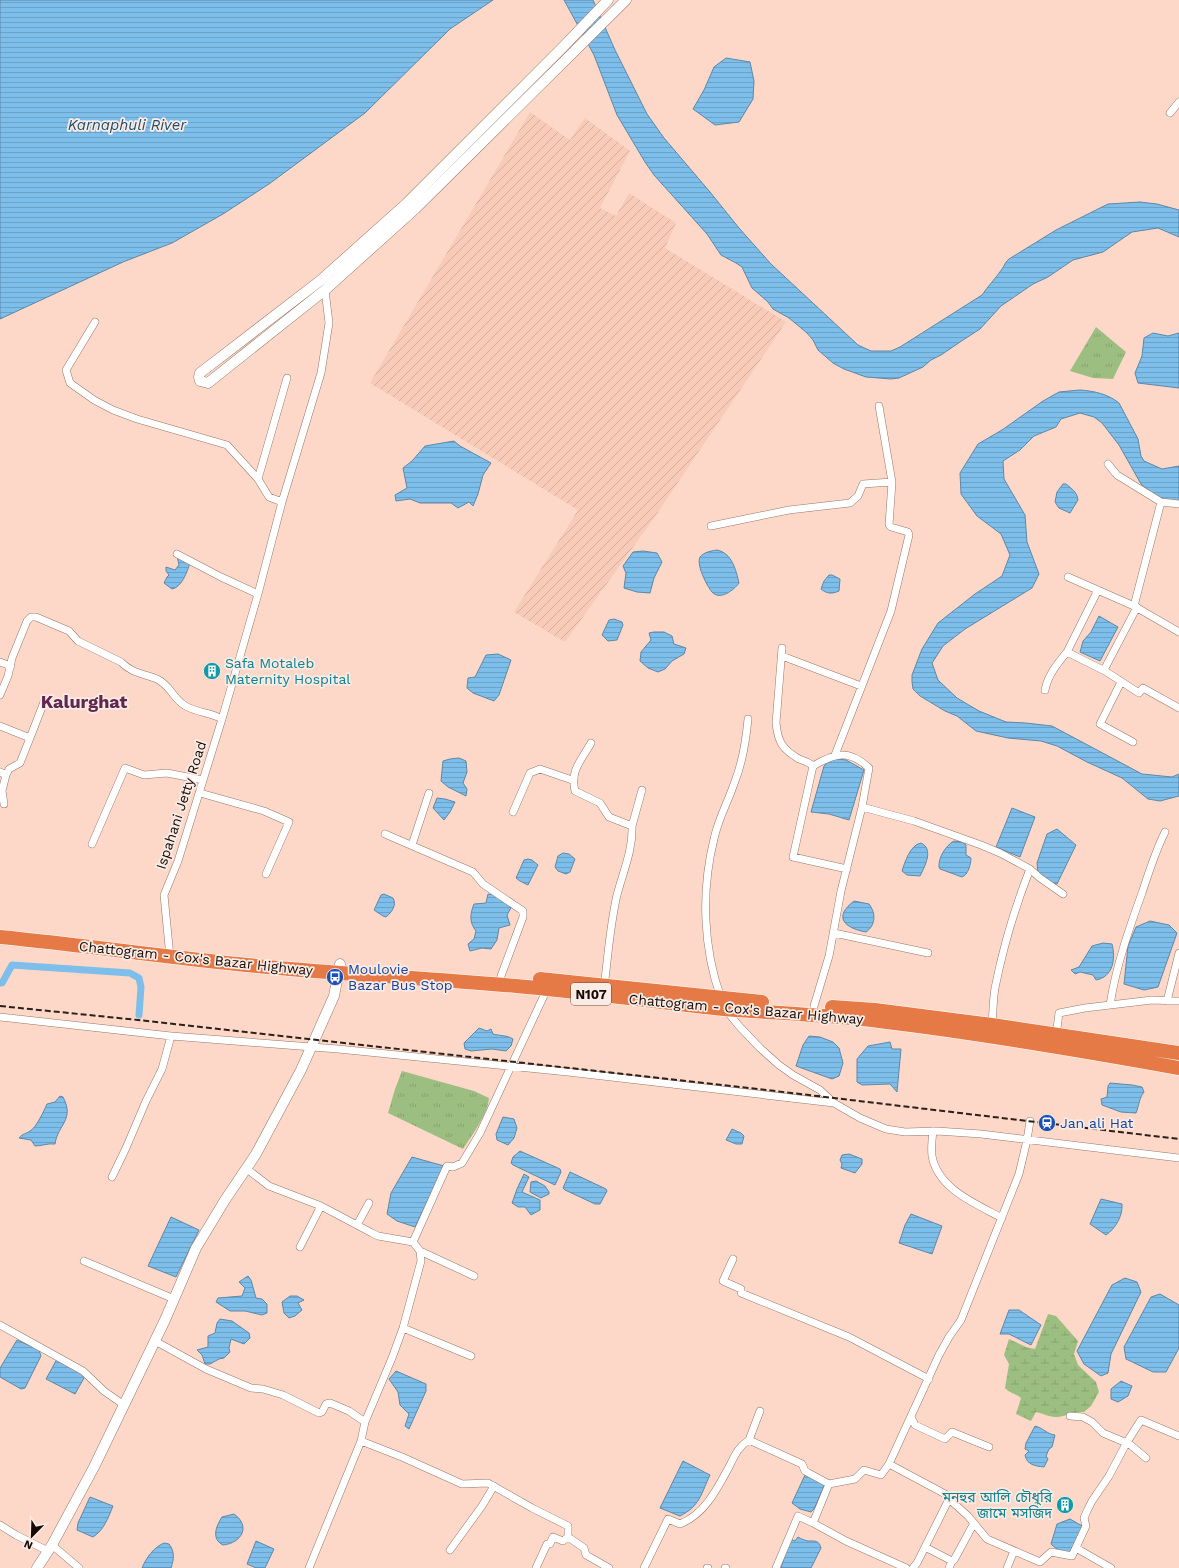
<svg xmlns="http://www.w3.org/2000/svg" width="1179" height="1568" viewBox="0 0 1179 1568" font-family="'Work Sans','Noto Sans Bengali',sans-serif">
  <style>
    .industrial { fill: url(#industrial-furrows) }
    .grass { fill: url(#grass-tufts) }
    .wetland { fill: url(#wetland-marsh) }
    .water { fill: url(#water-rules); stroke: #5e88a6 }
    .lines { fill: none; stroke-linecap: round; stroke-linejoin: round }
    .canal { stroke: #7dbeeb; stroke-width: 7 }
    .street-casing { stroke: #987768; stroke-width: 8 }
    .secondary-casing { stroke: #987768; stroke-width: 11 }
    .highway-casing { stroke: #fff; stroke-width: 15 }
    .street { stroke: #fff; stroke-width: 7 }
    .secondary { stroke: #fff; stroke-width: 10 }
    .highway { stroke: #e57a46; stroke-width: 14 }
    .rail { stroke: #2d1f19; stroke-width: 2; stroke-dasharray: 6 3; stroke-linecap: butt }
    .labels { text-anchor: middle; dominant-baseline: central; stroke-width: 3.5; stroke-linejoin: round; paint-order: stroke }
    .shield { fill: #faebe4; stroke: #5a4e48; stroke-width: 1 }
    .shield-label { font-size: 13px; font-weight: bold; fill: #160a05 }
    .culture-label { font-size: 14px; fill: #0d838f; stroke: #faebe4; text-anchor: start }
    .street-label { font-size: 14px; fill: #160a05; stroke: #faebe4 }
    .transit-label { font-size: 14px; fill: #164399; stroke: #faebe4; text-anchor: start }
    .water-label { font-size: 15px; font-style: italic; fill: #1d4e6d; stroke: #faebe4 }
    .district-label { font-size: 18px; font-weight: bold; fill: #602751; stroke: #faebe4 }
  </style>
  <defs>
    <pattern id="industrial-furrows" width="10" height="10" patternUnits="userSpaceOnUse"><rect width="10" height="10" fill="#f8cbb8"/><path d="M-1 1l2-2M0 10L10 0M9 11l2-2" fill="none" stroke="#d4ad9d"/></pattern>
    <pattern id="grass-tufts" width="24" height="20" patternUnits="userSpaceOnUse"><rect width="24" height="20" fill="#9cbf81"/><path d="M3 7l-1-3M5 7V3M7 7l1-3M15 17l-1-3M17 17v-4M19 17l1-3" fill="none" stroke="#86a36e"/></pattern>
    <pattern id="wetland-marsh" width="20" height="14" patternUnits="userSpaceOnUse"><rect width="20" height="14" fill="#9cbf81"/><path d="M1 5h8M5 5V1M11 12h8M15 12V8" fill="none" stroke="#86a36e"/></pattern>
    <pattern id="water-rules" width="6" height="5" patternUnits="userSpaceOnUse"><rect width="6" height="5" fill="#7dbeeb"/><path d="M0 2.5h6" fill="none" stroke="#6ba2c8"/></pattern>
  </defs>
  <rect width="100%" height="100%" fill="#fdd8c8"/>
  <path class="industrial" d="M530,112L570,140L585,118L630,151L600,208L616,216L629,193L676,223L665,248L786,322L654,518L565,642L514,612L578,510L370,383Z"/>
  <path class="grass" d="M1096,327L1126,352L1113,379L1093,378L1070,371Z
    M402,1071L474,1091L489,1098C488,1114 472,1135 463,1149L388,1113L395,1089Z"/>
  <path class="wetland" d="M1048,1314L1056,1316L1078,1341L1074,1354L1078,1365L1096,1382L1099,1392L1091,1406L1084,1412C1071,1411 1066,1417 1055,1417C1049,1417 1042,1413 1036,1412L1031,1421L1016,1414L1021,1398C1017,1394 1009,1393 1005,1388L1009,1364L1004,1355L1009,1339L1026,1347L1035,1349Z"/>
  <path class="water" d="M0,0H493L450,29L365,113L269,184L223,214L172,243L123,262L0,319Z
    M564,0H593L615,50L647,114L664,138L710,192L739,228L771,264L858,345L871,351H891L900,347L982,295C988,286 996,278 1002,269C1005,265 1005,262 1009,259L1056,230L1108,204L1140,202L1157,204L1179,210V237L1158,228L1132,232L1103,252L1073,260L1048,277L1033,284L1001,306L980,329L960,342L941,355L931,360L923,367L899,378L891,379L866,377L844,369L833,363L818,350L813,340L807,333L789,318L773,309L768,302L752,288L742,267L736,263L721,255L707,234L654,175L645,162L617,115L594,55Z
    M726,58L750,62L754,81L753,99L739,122L715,125L693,109L704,90L714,67Z
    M1153,333L1168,336L1179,333V388L1138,383L1135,373L1142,356L1144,338Z
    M1080,390C1094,391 1108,394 1119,403L1138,439L1141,456L1144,461L1162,469L1179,466V501L1166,500L1152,493L1141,484L1119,445L1102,423L1094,417L1080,413L1061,419L1056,427L1034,436L1020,450L1003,461L1004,479L1025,515L1027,542L1039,574L1032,588L965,629L943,646L932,663L938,680L957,698L979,711L1006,722L1026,723L1052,726L1142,774L1172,777L1179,774V796L1160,801L1148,799L1122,778L1087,762L1057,746L1041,741L1008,738L976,731L957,716L945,711L920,696L913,689L912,682V675L922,649L938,623L975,594L1002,576L1010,555L1001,534L977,516L961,494L960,473L978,444L1002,430L1043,401L1059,392Z
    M454,441L460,446L491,463L483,475L478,494L473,506L469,502L458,508L451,503H420L410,499L396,501L395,495L407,488L403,468L412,461L425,446Z
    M1063,484H1066C1072,489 1077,492 1078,500L1070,513L1059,508L1055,502L1057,492Z
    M717,550C732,553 736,570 739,583C734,590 720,601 712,592C707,586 696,565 700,557C704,552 711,551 717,550Z
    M643,551L657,553L662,562L654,578L650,593L637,592L624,588L626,573L623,566L633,552Z
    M177,556L190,563C187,572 182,587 172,589L164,583L167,577L169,575L166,571V567L175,570L179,565Z
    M829,575H832L840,579L839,591C832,594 827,594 821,589L824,581Z
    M1099,616L1118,627L1100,661L1080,652L1083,641L1091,632Z
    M614,619L622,622L623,625L617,640L608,641L602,635L609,620Z
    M654,632H664L672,636L674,644L686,648L684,654L672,661L665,669L658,672L648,668L640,661L641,652L651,640L649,633Z
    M498,654L511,660L499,695L494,701L473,693L467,688L468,678L475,677L486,655Z
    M459,758L466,761L467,772L463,783L467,789L466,796L448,787L441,781L443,761L450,759Z
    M831,758L846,760L864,770L849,820L829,814L811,812L824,766Z
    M437,798L445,799L455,802L450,812L444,820L433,808Z
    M1012,808L1035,817L1020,857L996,847Z
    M1057,829L1076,845L1057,884L1051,883L1038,873L1037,863L1047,834Z
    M954,841L962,842L966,845V855L971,858C971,864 968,875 962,877L940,869L939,867C938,858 946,845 954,841Z
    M921,843C934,849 925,866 920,876L907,875L902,871C905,862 910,845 921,843Z
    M563,853L569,854L575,859L570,872L566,874L558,871L555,867L558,856Z
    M528,859L532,860L538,865L528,885L520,881L516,878L524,860Z
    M384,894L393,898C397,905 392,912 386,917L383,916L374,910L381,895Z
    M488,894L496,895L512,906L507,915L510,925L499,928L497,940L491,949L482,948L470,951L468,944L474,939L476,931C469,922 470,914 474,904L486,903Z
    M854,901L869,904C876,913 876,925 866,932C844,928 833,917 854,901Z
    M1150,921L1169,925L1177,933L1158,987L1144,990L1124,984L1128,946L1136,927Z
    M1103,943L1112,944C1116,959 1113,977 1096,980L1093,975L1080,972L1075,974L1071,970L1079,967L1092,946Z
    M479,1028L487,1031L491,1029L493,1034C500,1036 507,1035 513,1039L511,1046L506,1051L492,1049L471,1051L465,1049L464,1043Z
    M809,1036L820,1037L833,1042L839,1048L843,1063L839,1076L832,1079L796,1066L803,1045Z
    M890,1042L892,1049H901L897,1092L890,1084L862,1085L857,1082V1059L868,1046Z
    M1110,1083L1132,1085L1142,1087L1144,1092C1139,1098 1139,1106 1136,1113L1121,1112L1102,1105L1101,1099L1107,1097L1108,1086Z
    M60,1096L63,1097C75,1120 58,1124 55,1144C48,1143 42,1146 35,1146L31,1140L19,1138C23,1133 26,1134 30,1131C36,1128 44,1111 47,1104L55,1102Z
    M503,1117L514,1119L517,1128L514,1138L508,1145L497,1140L496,1134Z
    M732,1129L741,1133L744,1136L742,1144H736L726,1140Z
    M520,1151L560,1169L561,1172L555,1185L513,1165L511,1163L513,1157Z
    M849,1154L862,1159V1164L855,1173L841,1168L842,1164L840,1160L842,1155Z
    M412,1157L444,1166L415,1227L397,1221L387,1214L391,1193Z
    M570,1172L606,1189L607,1191L600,1204H595L565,1190L563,1188Z
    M524,1174L529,1177L522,1192L540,1200V1210L531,1215L525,1207H518L512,1203L517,1189Z
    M536,1181L545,1186L549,1192V1194L541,1198L530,1192L531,1182Z
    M1101,1199L1122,1204C1123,1216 1115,1229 1106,1235L1090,1224Z
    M911,1214L942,1226L932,1254L899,1243L905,1225Z
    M171,1217L199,1230L176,1277L148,1266Z
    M248,1276L251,1280L256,1298L262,1299L267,1304V1313L262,1315L245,1311H230L216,1302L218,1298L242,1296L245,1288L239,1282Z
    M1125,1278L1137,1282L1141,1292L1111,1354L1108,1373L1101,1376L1084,1364L1077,1351L1112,1285Z
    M1160,1294L1179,1305V1348L1166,1372H1153L1126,1359L1124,1347L1151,1297Z
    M290,1296H297L304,1300L298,1303L302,1310L295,1316L289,1318L284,1313L282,1302Z
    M1009,1310H1019L1041,1325L1031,1345L1009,1334H1000Z
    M220,1319L232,1321L249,1333L250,1338L244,1344L231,1339L229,1348L230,1352L224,1358L219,1359L210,1364H205L202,1355L197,1350L208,1347V1336L215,1333L217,1323Z
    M17,1340L39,1350L41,1356L25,1388L21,1389L0,1377V1368Z
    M57,1359L81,1373L84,1378L75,1394L46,1379Z
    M396,1371L426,1384V1391L409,1429L405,1426L409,1414L400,1405L398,1392L389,1379Z
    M1121,1381L1132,1386L1128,1396L1118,1402L1111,1399V1389Z
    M1035,1426C1043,1428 1047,1434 1055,1435L1052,1447L1049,1449L1046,1456L1048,1459L1044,1467C1035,1466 1027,1465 1025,1455L1029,1451L1025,1449L1026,1443Z
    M683,1461L710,1475C701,1494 700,1506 680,1516L660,1508Z
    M805,1475L813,1478L825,1484L814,1509L811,1512L800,1509L792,1503Z
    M90,1497L113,1506C108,1518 104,1530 93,1537L77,1530L78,1523Z
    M234,1514C251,1526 242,1543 223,1545C211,1539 216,1526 222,1517Z
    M1070,1519L1084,1527L1072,1551L1069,1553L1058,1550L1051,1544L1057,1524Z
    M798,1537C801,1539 804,1540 808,1541C815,1541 819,1540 821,1548L811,1568H781L790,1539L795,1541Z
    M256,1541L274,1549L265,1568H256L247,1564Z
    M164,1543L169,1544C175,1552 174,1559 171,1568H142C146,1558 154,1547 164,1543Z"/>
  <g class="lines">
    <path class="canal" d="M0,983H2L12,965L130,973L139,978L141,987L139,1015"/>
    <defs>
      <path id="street" d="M1170,113L1179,102
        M95,322L66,370L70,383L94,400L113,410L137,419L227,445L258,479L269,497L282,502L258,594
        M1108,464L1117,475L1161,502L1179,504
        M258,479L287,378
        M282,502L321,373L329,323L325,290
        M711,526L789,510L850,503L858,496L863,484L892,482
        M177,554L221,577L258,594L222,719
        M1068,577L1134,606L1179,632
        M1098,590L1067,652L1105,671L1139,693L1143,688L1179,708
        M1134,606L1161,502
        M782,648L776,723C778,742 782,749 799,759C804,761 809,762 813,766L793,857L847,869
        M782,656L861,686
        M0,662L11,666
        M1104,670L1137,607
        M1121,682L1100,724L1133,742
        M1045,690C1048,675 1057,664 1067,652
        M0,695L8,676L12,658L27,621L31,617H36L69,631L78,641L121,662C131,673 145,674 157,679C170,685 173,698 184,705C196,713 210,712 222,719L178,861L164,895L170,957
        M0,726L30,738L20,763L9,769L6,775L0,772
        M30,738L44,702
        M591,743C581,761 570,770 575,791L600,803L609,817L632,826C633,850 623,872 617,895C610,925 608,957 604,987
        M835,755L891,611L909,535L908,532L891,527L889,525L892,482L879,406
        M813,766C835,753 849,749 869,768L862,807L914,821L981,845L1000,853L1030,869C1015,907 1003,948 995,988C993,1000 993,1013 992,1025
        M200,793L264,811L289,822L266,874
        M4,804L2,791L6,775
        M513,812L530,773L540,769L572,780
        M632,826L642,790
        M385,834L473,872L483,884L523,911V917L501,976
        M92,844L125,768L144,775L167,773L203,780
        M412,845L429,793
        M1030,869L1040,878L1063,894
        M834,933L928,953
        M721,998C703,948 701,891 714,839C718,819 729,800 735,781C743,761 746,740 748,719
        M1167,1001L1179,953
        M1110,1005C1116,966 1129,929 1142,893C1149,872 1155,852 1165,832
        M814,1006L829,956L841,891L862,807
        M726,1010L739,1026L760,1048L779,1065L793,1075L820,1090L834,1103L860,1118L886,1129L905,1132L937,1131L981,1134L1179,1158
        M0,1017L171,1036L338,1049L568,1072L834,1103
        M1056,1036L1059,1013L1085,1008L1152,1000L1179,1001
        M933,1131C932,1139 931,1148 932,1156C938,1189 976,1204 1002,1218
        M247,1169L269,1186L321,1206L372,1233L378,1236L413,1242L420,1251L421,1261L403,1328L392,1358L365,1422L361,1441L309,1568
        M112,1177L126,1148L146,1101L162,1069L171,1036
        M357,1225L369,1203
        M413,1242L447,1166L453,1167L462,1163L480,1133L547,989
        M300,1247L321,1206
        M420,1251L474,1276
        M733,1259L723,1281L741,1289V1293L849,1337L929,1379
        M84,1261L174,1299
        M0,1325L83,1371L104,1391L124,1405
        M403,1328L471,1356
        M155,1341L206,1369L251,1388L263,1389L283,1395L319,1413L322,1412L326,1404L330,1403L349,1411L365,1422
        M911,1417L915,1425L945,1439L952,1432L989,1447
        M749,1440L760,1411
        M361,1441L402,1457L462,1484L488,1483L532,1508L568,1526V1537L584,1548L586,1555L609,1568
        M1146,1458L1127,1442L1141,1420L1179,1436
        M889,1464L947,1495L949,1499L968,1516L987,1539L1040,1562L1051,1552L1072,1556L1086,1526L1084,1518L1087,1511L1092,1501L1109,1476L1127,1442L1122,1441L1103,1433L1092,1422L1083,1417L1070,1416
        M813,1523L846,1541L906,1568
        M0,1525L16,1535L48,1551
        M52,1545L79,1568
        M925,1547L952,1561L949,1568
        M1076,1548L1111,1568
        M450,1550L482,1506L494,1486
        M952,1561L954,1560L974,1523
        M536,1568L547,1544H550L553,1537L563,1541L568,1537
        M644,1568L668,1519L680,1524C705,1514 717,1489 729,1467C735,1455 738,1447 749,1440L802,1464L805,1471L829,1484L855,1479L864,1470L881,1475L889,1464L939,1355L949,1337L961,1320L1019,1174L1027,1140L1030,1121
        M707,1568H708
        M725,1568H726
        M776,1568L798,1516L813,1523L829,1484
        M913,1568L917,1563L949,1499
        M1007,1568L1014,1551"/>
      <path id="secondary" d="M608,0L563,47L407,203L321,280L200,373L199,377L200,381L208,383L325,290L415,209L626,0
        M37,1568L52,1545L94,1467L165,1320L196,1248L225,1200L256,1154L301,1070L334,996L340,964"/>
      <path id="highway" d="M0,937C93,946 185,960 279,968C358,975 437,979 516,986C586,992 655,1002 724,1009C775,1013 827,1015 879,1021C979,1033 1079,1050 1179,1068
        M540,979L762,1002
        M832,1007L875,1010L992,1025L1179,1053"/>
    </defs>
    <use href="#street" class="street-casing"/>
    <use href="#secondary" class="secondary-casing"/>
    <use href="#highway" class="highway-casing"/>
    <use href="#street" class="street"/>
    <use href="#secondary" class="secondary"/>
    <use href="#highway" class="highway"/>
    <path class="rail" d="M0,1006L138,1020L758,1089L1179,1139"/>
  </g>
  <defs>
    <symbol id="building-disc" viewBox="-11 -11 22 22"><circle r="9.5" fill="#0f9aa8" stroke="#faebe4"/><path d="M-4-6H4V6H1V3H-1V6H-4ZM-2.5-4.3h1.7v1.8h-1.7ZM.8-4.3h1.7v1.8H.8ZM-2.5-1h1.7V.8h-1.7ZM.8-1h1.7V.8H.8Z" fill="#fff"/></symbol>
    <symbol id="bus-disc" viewBox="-11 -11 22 22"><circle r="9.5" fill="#1a4fb4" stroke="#faebe4"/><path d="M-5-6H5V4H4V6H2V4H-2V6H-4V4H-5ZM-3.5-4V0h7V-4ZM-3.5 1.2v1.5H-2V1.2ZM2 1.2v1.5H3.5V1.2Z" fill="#fff"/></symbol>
    <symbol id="station-disc" viewBox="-11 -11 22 22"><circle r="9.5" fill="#1a4fb4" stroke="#faebe4"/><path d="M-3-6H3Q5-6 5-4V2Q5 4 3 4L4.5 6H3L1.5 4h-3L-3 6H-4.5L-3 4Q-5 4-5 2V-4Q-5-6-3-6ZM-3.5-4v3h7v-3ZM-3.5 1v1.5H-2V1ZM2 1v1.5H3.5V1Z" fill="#fff"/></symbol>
  </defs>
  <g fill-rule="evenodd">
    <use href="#building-disc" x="202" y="661" width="20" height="20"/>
    <use href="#bus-disc" x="325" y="967" width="20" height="20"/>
    <use href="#station-disc" x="1037" y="1113" width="20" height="20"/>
    <use href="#building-disc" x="1055" y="1495" width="20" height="20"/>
  </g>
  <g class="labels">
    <rect class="shield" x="571" y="983" width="40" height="22" rx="3"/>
    <g class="shield-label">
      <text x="591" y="994">N107</text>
    </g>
    <g class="culture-label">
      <text x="225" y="663">Safa Motaleb<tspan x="225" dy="16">Maternity Hospital</tspan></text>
      <text x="1052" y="1497" text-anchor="end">মনহুর আলি চৌধুরি<tspan x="1052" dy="16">জামে মসজিদ</tspan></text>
    </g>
    <g class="street-label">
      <text transform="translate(181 805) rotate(-72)">Ispahani Jetty Road</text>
      <text transform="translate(196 958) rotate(6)">Chattogram - Cox's Bazar Highway</text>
      <text transform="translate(746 1009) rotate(5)">Chattogram - Cox's Bazar Highway</text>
    </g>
    <g class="transit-label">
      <text x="348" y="969">Moulovie<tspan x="348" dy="16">Bazar Bus Stop</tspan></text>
      <text x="1060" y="1123">Jan ali Hat</text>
    </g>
    <g class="water-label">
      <text x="127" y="125">Karnaphuli River</text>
    </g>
    <g class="district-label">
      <text x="84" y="701">Kalurghat</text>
    </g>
  </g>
  <g transform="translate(32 1536) rotate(203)" stroke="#faebe4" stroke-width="3" paint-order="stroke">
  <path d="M0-3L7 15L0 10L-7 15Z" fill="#160a05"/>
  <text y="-6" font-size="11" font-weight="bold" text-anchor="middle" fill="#160a05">N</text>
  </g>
</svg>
